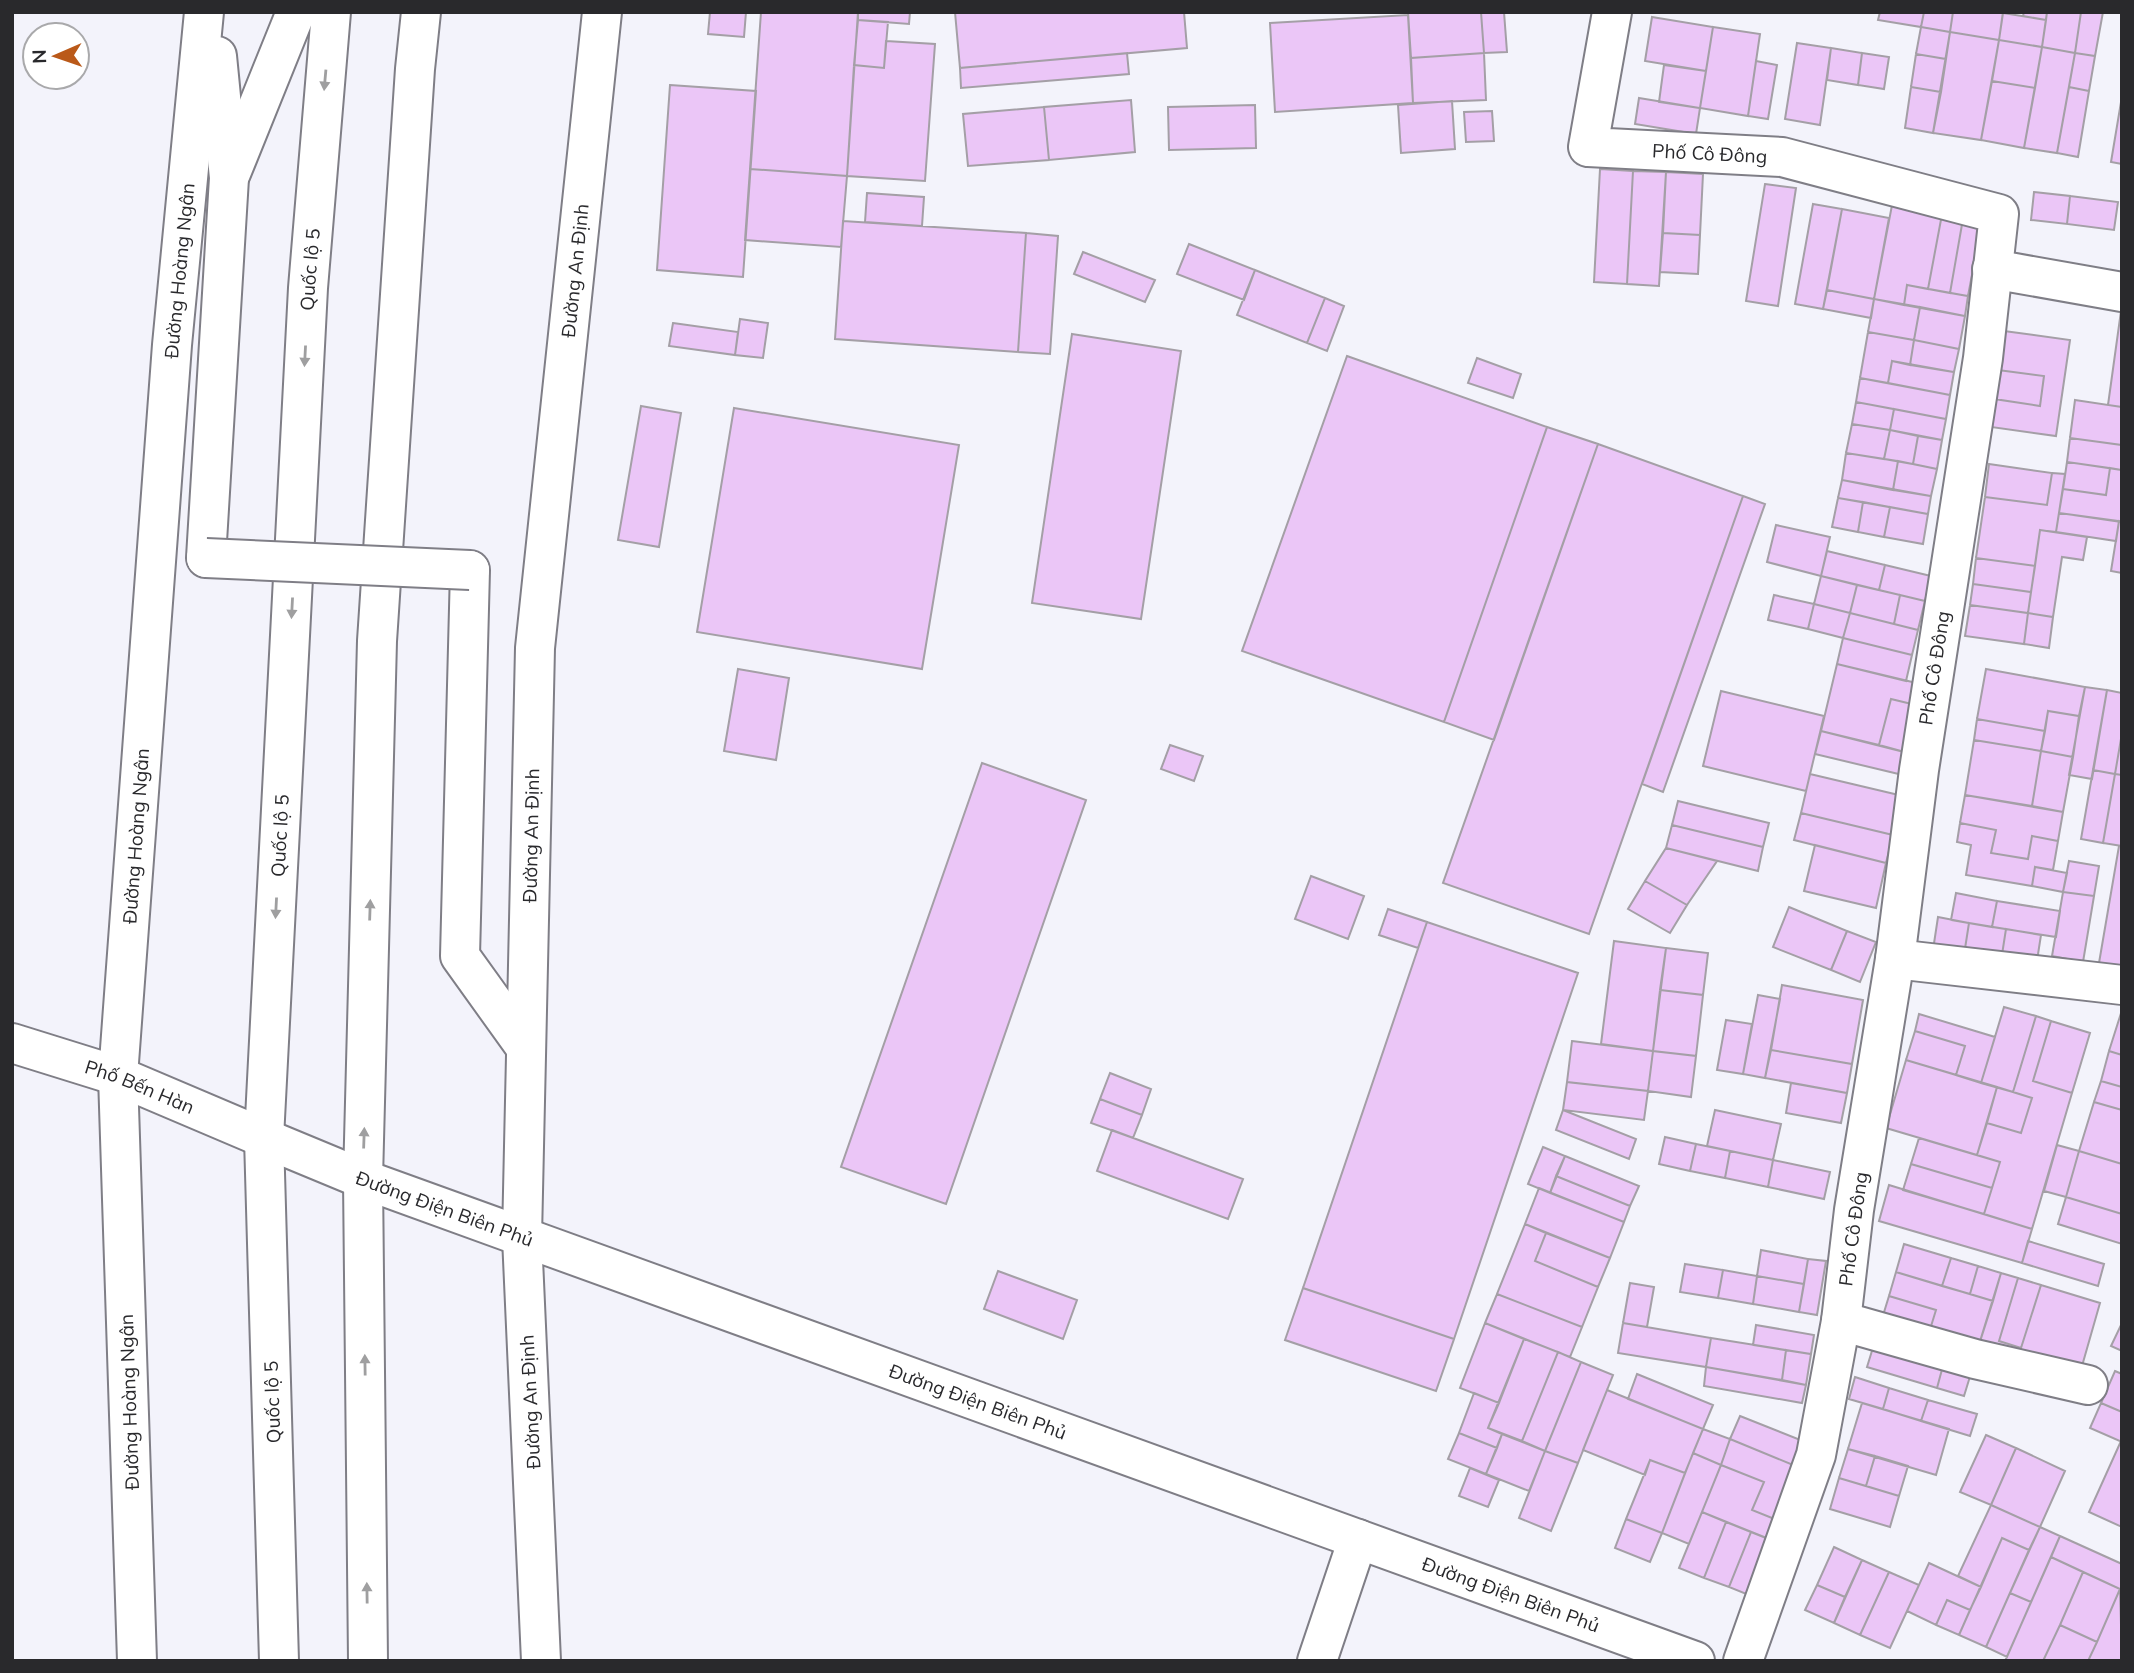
<svg xmlns="http://www.w3.org/2000/svg" width="2134" height="1673" viewBox="0 0 2134 1673" font-family="Mulish,sans-serif">
  <style>
    .building { fill: #ebc6f7; stroke: #a49fa6; stroke-width: 2 }
    .lines { fill: none; stroke-linecap: round; stroke-linejoin: round }
    .minor-casing { stroke: #7f7e86; stroke-width: 42 }
    .major-casing { stroke: #7f7e86; stroke-width: 42 }
    .highway-casing { stroke: #7f7e86; stroke-width: 42 }
    .minor { stroke: #fff; stroke-width: 38 }
    .major { stroke: #fff; stroke-width: 38 }
    .highway { stroke: #fff; stroke-width: 38 }
    .minor-bridge-casing { stroke: #7f7e86; stroke-width: 42; stroke-linecap: butt }
    .minor-bridge { stroke: #fff; stroke-width: 38 }
    .oneway { fill: #9f9fa0 }
    .labels { text-anchor: middle; dominant-baseline: central; stroke-width: 6; stroke-linejoin: round; paint-order: stroke }
    .street-label { font-size: 19px; fill: #29292c; stroke: #fff }
  </style>
  <rect width="100%" height="100%" fill="#f3f3fb"/>
  <path class="building" d="M710,12H746L744,37L708,34Z
    M761,12H858L847,176L750,169Z
    M858,12H910L909,24L858,20Z
    M955,12H1184L1187,48L960,68Z
    M1408,12H1481L1484,53L1411,58Z
    M1481,12H1504L1507,52L1484,53Z
    M1880,12H1924L1921,27L1878,20Z
    M1924,12H1953L1950,32L1921,27Z
    M1953,12H2003L1999,40L1950,32Z
    M2024,12H2047L2046,20L2023,16Z
    M2047,12H2081L2075,53L2042,47Z
    M2081,12H2103L2095,56L2075,53Z
    M2003,13L2046,20L2042,47L1999,40Z
    M1408,15L1413,103L1275,112L1270,23Z
    M1652,17L1713,27L1706,71L1645,61Z
    M858,20L888,22L884,68L854,65Z
    M1713,27L1760,34L1748,116L1700,108Z
    M1921,27L1950,32L1946,59L1916,54Z
    M1950,32L1999,40L1981,140L1933,133Z
    M1999,40L2042,47L2035,88L1992,81Z
    M886,41L935,44L925,181L847,176L854,65L884,68Z
    M1797,43L1831,48L1820,125L1785,119Z
    M2042,47L2075,53L2057,153L2024,148Z
    M1831,48L1862,53L1858,85L1827,80Z
    M1127,53L1129,74L961,88L960,68Z
    M1484,53L1486,100L1413,103L1411,58Z
    M1862,53L1889,57L1884,89L1858,85Z
    M2075,53L2095,56L2089,91L2069,87Z
    M1916,54L1946,59L1941,92L1911,87Z
    M1756,61L1777,65L1768,119L1748,116Z
    M1664,65L1706,71L1700,108L1659,102Z
    M1992,81L2035,88L2024,148L1981,140Z
    M670,85L756,91L743,277L657,270Z
    M1911,87L1941,92L1933,133L1905,128Z
    M2069,87L2089,91L2078,157L2057,153Z
    M1639,98L1700,108L1696,134L1635,124Z
    M1131,100L1135,152L1049,160L1044,107Z
    M1452,101L1455,149L1401,153L1398,105Z
    M2121,102H2122V164L2111,162Z
    M1255,105L1256,148L1169,150L1168,107Z
    M1044,107L1049,160L968,166L963,114Z
    M1492,111L1494,141L1466,142L1464,112Z
    M750,169L847,176L841,247L745,240Z
    M1600,169L1633,171L1627,284L1594,282Z
    M1633,171L1666,172L1659,286L1627,284Z
    M1666,172L1703,174L1700,235L1663,233Z
    M1765,184L1796,188L1778,306L1746,301Z
    M2034,192L2070,196L2067,224L2031,220Z
    M867,193L924,197L922,226L865,222Z
    M2070,196L2118,202L2114,230L2067,224Z
    M1893,200L1943,209L1928,289L1907,285L1904,305L1874,299Z
    M1813,204L1842,209L1823,309L1795,304Z
    M1842,209L1889,218L1874,299L1827,290Z
    M1943,209L1964,213L1950,293L1928,289Z
    M1964,213L1983,217L1968,296L1950,293Z
    M843,221L1026,233L1018,352L835,339Z
    M1026,233L1058,236L1050,354L1018,352Z
    M1663,233L1700,235L1698,274L1660,272Z
    M1189,244L1255,270L1244,300L1177,274Z
    M1083,252L1155,280L1145,302L1074,274Z
    M1255,270L1325,298L1307,343L1237,315Z
    M1907,285L1968,296L1965,316L1904,305Z
    M1827,290L1874,299L1871,318L1823,309Z
    M1325,298L1344,306L1327,351L1307,343Z
    M1874,299L1920,307L1914,340L1868,332Z
    M1920,307L1965,316L1959,349L1914,340Z
    M2121,311H2122V407L2108,405Z
    M740,319L768,323L763,358L735,355Z
    M673,323L738,332L735,355L669,346Z
    M2004,331L2070,340L2056,436L1991,427L1994,399L2040,406L2044,376L1998,370Z
    M1868,332L1914,340L1910,365L1892,361L1888,383L1860,378Z
    M1072,334L1181,351L1141,619L1032,603Z
    M1914,340L1959,349L1954,372L1910,365Z
    M1347,356L1547,427L1444,722L1242,651Z
    M1477,358L1521,374L1513,398L1468,383Z
    M1892,361L1954,372L1950,395L1888,383Z
    M1998,370L2044,376L2040,406L1994,399Z
    M1860,378L1950,395L1946,419L1856,402Z
    M2075,400L2122,407V445L2070,438Z
    M1856,402L1894,409L1890,430L1852,424Z
    M641,406L681,413L659,547L618,540Z
    M734,408L959,445L922,669L697,632Z
    M1894,409L1946,419L1942,440L1890,430Z
    M1852,424L1890,430L1884,459L1846,453Z
    M1547,427L1598,444L1494,740L1444,722Z
    M1890,430L1918,436L1913,464L1884,459Z
    M1918,436L1942,440L1937,469L1913,464Z
    M2070,438L2122,445V470L2067,462Z
    M1598,444L1743,496L1589,934L1443,883Z
    M1846,453L1898,461L1893,490L1842,480Z
    M1898,461L1937,469L1931,496L1893,490Z
    M2067,462L2110,468L2106,495L2063,489Z
    M1989,464L2052,473L2047,505L1985,497Z
    M2110,468L2122,470V522L2059,513L2063,489L2106,495Z
    M2052,473L2065,474L2056,532L2040,530L2035,566L1976,558L1985,497L2047,505Z
    M1842,480L1931,496L1928,514L1838,498Z
    M1743,496L1765,504L1663,792L1642,784Z
    M1838,498L1863,502L1858,532L1832,527Z
    M1863,502L1890,507L1884,537L1858,532Z
    M1890,507L1928,514L1923,544L1884,537Z
    M2059,513L2119,521L2116,541L2056,532Z
    M2119,521L2122,522V573L2111,571Z
    M1776,525L1830,537L1821,576L1767,562Z
    M2040,530L2087,537L2083,560L2062,557L2053,617L2028,613Z
    M1827,551L1885,565L1879,590L1821,576Z
    M1976,558L2035,566L2031,592L1973,584Z
    M1885,565L1931,576L1925,601L1879,590Z
    M1821,576L1857,585L1850,613L1814,604Z
    M1973,584L2031,592L2028,613L1970,605Z
    M1857,585L1900,595L1894,624L1850,613Z
    M1774,595L1814,604L1808,629L1768,620Z
    M1900,595L1925,601L1918,630L1894,624Z
    M1814,604L1850,613L1843,638L1808,629Z
    M1970,605L2028,613L2024,644L1965,636Z
    M1850,613L1918,630L1912,655L1843,638Z
    M2028,613L2053,617L2049,648L2024,644Z
    M1843,638L1912,655L1906,681L1837,664Z
    M1837,664L1929,686L1924,707L1891,699L1879,745L1821,731Z
    M738,669L789,678L776,760L724,751Z
    M1986,669L2085,687L2079,716L2048,711L2045,731L1977,719Z
    M2085,687L2107,690L2092,779L2069,775Z
    M2107,690L2122,693V733L2115,774L2093,770Z
    M1721,691L1824,716L1806,791L1703,766Z
    M1891,699L1924,707L1912,754L1879,745Z
    M2048,711L2079,716L2073,757L2041,751Z
    M1977,719L2045,731L2041,751L1974,740Z
    M1821,731L1912,754L1907,776L1815,754Z
    M2122,733V775L2115,774Z
    M1974,740L2041,751L2032,806L1965,795Z
    M1170,745L1203,756L1194,781L1161,769Z
    M2041,751L2073,757L2063,812L2032,806Z
    M982,763L1086,800L946,1204L841,1167Z
    M2093,770L2115,774L2103,843L2081,839Z
    M1810,774L1903,796L1893,835L1801,813Z
    M2115,774L2122,775V846L2103,843Z
    M1965,795L2063,812L2058,841L2032,836L2028,859L1991,853L1996,830L1960,823Z
    M1678,801L1769,823L1763,847L1672,825Z
    M1801,813L1893,835L1886,863L1794,840Z
    M1960,823L1996,830L1991,853L2028,859L2032,836L2058,841L2053,870L2035,867L2032,886L1966,875L1971,845L1957,842Z
    M1672,825L1763,847L1758,871L1666,848Z
    M1815,845L1886,863L1876,908L1804,891Z
    M2119,846H2122V966L2099,963Z
    M1666,848L1717,861L1687,905L1645,881Z
    M2069,861L2099,866L2094,896L2063,892Z
    M2035,867L2067,873L2063,892L2032,886Z
    M1311,876L1364,896L1348,939L1295,919Z
    M1645,881L1687,905L1670,933L1628,909Z
    M2063,892L2094,896L2083,962L2052,956Z
    M1956,893L1997,901L1992,927L1951,920Z
    M1997,901L2060,911L2056,937L1992,927Z
    M1789,907L1847,931L1831,970L1773,947Z
    M1388,909L1427,922L1418,948L1379,935Z
    M1938,917L1969,923L1964,955L1933,950Z
    M1427,922L1578,973L1454,1339L1303,1288Z
    M1969,923L2006,929L2001,961L1964,955Z
    M2006,929L2041,935L2036,967L2001,961Z
    M1847,931L1876,942L1860,982L1831,970Z
    M1614,941L1666,948L1653,1051L1601,1044Z
    M1666,948L1708,953L1703,995L1660,990Z
    M1782,985L1863,1000L1852,1064L1771,1050Z
    M1660,990L1703,995L1696,1056L1653,1051Z
    M1758,995L1780,999L1765,1078L1743,1074Z
    M2004,1007L2036,1016L2013,1092L1981,1083Z
    M2122,1010V1055L2109,1051Z
    M1919,1014L1995,1037L1981,1083L1956,1075L1965,1046L1915,1031Z
    M2036,1016L2051,1021L2033,1081L2072,1093L2032,1229L1984,1214L2000,1162L1977,1155L1987,1123L2021,1133L2032,1098L2013,1092Z
    M1726,1020L1752,1024L1743,1074L1717,1070Z
    M2051,1021L2090,1033L2072,1093L2033,1081Z
    M1915,1031L1965,1046L1956,1075L1906,1060Z
    M1572,1041L1653,1051L1648,1091L1567,1082Z
    M1771,1050L1852,1064L1847,1093L1765,1078Z
    M1653,1051L1696,1056L1691,1097L1648,1091Z
    M2109,1051L2122,1055V1087L2101,1081Z
    M1906,1060L1997,1087L1977,1155L1886,1128Z
    M1110,1073L1151,1089L1142,1115L1100,1099Z
    M2101,1081L2122,1087V1110L2094,1102Z
    M1567,1082L1648,1091L1644,1120L1563,1110Z
    M1791,1083L1847,1093L1841,1123L1786,1113Z
    M1997,1087L2032,1098L2021,1133L1987,1123Z
    M1100,1099L1142,1115L1133,1138L1091,1123Z
    M2094,1102L2122,1110V1164L2079,1151Z
    M1563,1110L1636,1139L1629,1159L1556,1130Z
    M1715,1110L1781,1124L1773,1160L1707,1146Z
    M1112,1130L1243,1179L1228,1219L1097,1171Z
    M1665,1137L1696,1144L1690,1171L1659,1164Z
    M1919,1138L2000,1162L1992,1188L1911,1164Z
    M1696,1144L1730,1151L1725,1178L1690,1171Z
    M2057,1145L2079,1151L2066,1197L2044,1191Z
    M1543,1147L1565,1156L1550,1193L1528,1184Z
    M1730,1151L1773,1160L1768,1187L1725,1178Z
    M2079,1151L2122,1164V1214L2066,1197Z
    M1565,1156L1639,1186L1630,1206L1556,1176Z
    M1773,1160L1830,1172L1824,1199L1768,1187Z
    M1911,1164L1992,1188L1984,1214L1903,1190Z
    M1556,1176L1630,1206L1624,1222L1550,1193Z
    M1889,1185L2032,1229L2022,1263L1879,1221Z
    M1539,1188L1624,1222L1610,1258L1525,1224Z
    M2066,1197L2122,1214V1244L2058,1224Z
    M1525,1224L1546,1233L1535,1261L1598,1287L1582,1327L1497,1294Z
    M1546,1233L1610,1258L1598,1287L1535,1261Z
    M2028,1241L2104,1264L2098,1286L2022,1263Z
    M1904,1244L1951,1258L1942,1286L1896,1272Z
    M1761,1250L1808,1259L1804,1284L1757,1276Z
    M1951,1258L1978,1266L1970,1294L1942,1286Z
    M1808,1259L1826,1261L1817,1315L1799,1312Z
    M1685,1264L1723,1270L1718,1298L1680,1292Z
    M1978,1266L2001,1273L1993,1301L1970,1294Z
    M1723,1270L1757,1276L1753,1304L1718,1298Z
    M998,1271L1077,1300L1063,1339L984,1309Z
    M1896,1272L1993,1301L1977,1351L1928,1336L1936,1310L1889,1296Z
    M2001,1273L2018,1278L1999,1341L2021,1348L2041,1285L2100,1303L2078,1380L1977,1351Z
    M1757,1276L1804,1284L1799,1312L1753,1304Z
    M2018,1278L2041,1285L2021,1348L1999,1341Z
    M1630,1283L1654,1287L1647,1327L1623,1323Z
    M1303,1288L1454,1339L1436,1391L1285,1340Z
    M1497,1294L1582,1327L1570,1357L1485,1323Z
    M1889,1296L1936,1310L1928,1336L1881,1322Z
    M1485,1323L1524,1339L1499,1403L1460,1388Z
    M1623,1323L1711,1338L1706,1367L1618,1353Z
    M2122,1323V1351L2111,1346Z
    M1756,1325L1814,1335L1811,1354L1753,1345Z
    M1711,1338L1786,1350L1782,1380L1706,1367Z
    M1524,1339L1558,1352L1522,1441L1488,1428Z
    M1875,1341L1944,1362L1937,1388L1867,1367Z
    M1786,1350L1811,1354L1806,1385L1782,1380Z
    M1558,1352L1581,1362L1545,1451L1522,1441Z
    M1581,1362L1613,1375L1578,1463L1545,1451Z
    M1944,1362L1972,1370L1964,1396L1937,1388Z
    M1706,1367L1806,1385L1802,1403L1704,1386Z
    M2115,1371L2122,1374V1412L2101,1403Z
    M1637,1374L1713,1405L1703,1429L1628,1399Z
    M1855,1377L1889,1388L1883,1409L1849,1399Z
    M1889,1388L1928,1400L1921,1421L1883,1409Z
    M1607,1390L1703,1429L1685,1473L1650,1460L1645,1475L1583,1450Z
    M1474,1393L1499,1403L1488,1428L1502,1434L1497,1448L1459,1433Z
    M1928,1400L1977,1414L1970,1436L1921,1421Z
    M1862,1403L1949,1429L1936,1475L1848,1449Z
    M2101,1403L2122,1412V1442L2090,1428Z
    M1740,1416L1808,1443L1798,1467L1730,1439Z
    M1703,1429L1730,1439L1721,1465L1693,1453Z
    M1459,1433L1497,1448L1486,1474L1448,1459Z
    M1502,1434L1545,1451L1529,1491L1486,1474Z
    M1986,1435L2016,1448L1991,1505L1960,1492Z
    M1730,1439L1798,1467L1777,1520L1752,1510L1764,1482L1721,1465Z
    M2121,1441L2122,1442V1527L2089,1512Z
    M2016,1448L2065,1471L2040,1527L1991,1505Z
    M1848,1449L1875,1456L1866,1486L1839,1478Z
    M1545,1451L1578,1463L1551,1531L1519,1518Z
    M1693,1453L1721,1465L1689,1544L1662,1533Z
    M1875,1456L1908,1466L1899,1496L1866,1486Z
    M1650,1460L1685,1473L1662,1533L1626,1519Z
    M1721,1465L1764,1482L1752,1510L1777,1520L1769,1539L1702,1512Z
    M1470,1468L1499,1480L1488,1507L1459,1496Z
    M1839,1478L1899,1496L1890,1527L1830,1509Z
    M1991,1505L2040,1527L2029,1550L2002,1538L1981,1587L1958,1576Z
    M1702,1512L1726,1522L1704,1578L1679,1568Z
    M1626,1519L1662,1533L1650,1562L1615,1548Z
    M1726,1522L1751,1532L1729,1587L1704,1578Z
    M2040,1527L2060,1536L2031,1602L2010,1593Z
    M1751,1532L1788,1547L1766,1602L1729,1587Z
    M2060,1536L2122,1564V1590L2051,1557Z
    M2002,1538L2029,1550L1986,1647L1959,1635Z
    M1834,1547L1862,1560L1845,1597L1817,1585Z
    M2051,1557L2083,1572L2060,1625L2043,1661H2005Z
    M1862,1560L1889,1572L1860,1635L1834,1623Z
    M1929,1563L1981,1587L1970,1610L1947,1600L1936,1625L1907,1611Z
    M1889,1572L1919,1585L1890,1648L1860,1635Z
    M2083,1572L2120,1589L2097,1642L2060,1625Z
    M1817,1585L1845,1597L1834,1623L1805,1610Z
    M2120,1589L2122,1661H2088L2097,1642Z
    M2010,1593L2031,1602L2007,1657L1986,1647Z
    M1947,1600L1970,1610L1959,1635L1936,1625Z
    M2060,1625L2097,1642L2088,1661H2043Z"/>
  <g class="lines">
    <defs>
      <g id="minor">
        <path id="s1" d="M1612,12L1588,147L1782,157L1999,214L1983,358L1919,770L1895,959L1854,1210L1841,1321L1816,1455L1743,1661"/>
        <path d="M231,173L296,12"/>
        <path d="M1992,269L2122,292"/>
        <path d="M206,558L229,178L217,56"/>
        <path d="M470,570L460,956L526,1048"/>
        <path d="M1895,959L2122,985"/>
        <path id="s2" d="M12,1043L118,1076L264,1138"/>
        <path d="M1841,1321L1975,1359L2088,1385"/>
        <path id="s3" d="M137,1661L118,1076L172,345L204,12"/>
        <path id="s4" d="M541,1661L522,1237L535,648L602,12"/>
        <path d="M1317,1661L1358,1539"/>
      </g>
      <g id="major">
        <path id="s5" d="M264,1138L363,1179L1695,1661"/>
      </g>
      <g id="highway">
        <path id="s6" d="M279,1661L264,1138L308,288L331,12"/>
        <path d="M368,1661L363,1179L377,641L415,69L421,12"/>
      </g>
    </defs>
    <use href="#minor" class="minor-casing"/>
    <use href="#major" class="major-casing"/>
    <use href="#highway" class="highway-casing"/>
    <use href="#minor" class="minor"/>
    <use href="#major" class="major"/>
    <use href="#highway" class="highway"/>
    <defs>
      <path id="minor-bridge" d="M206,558L470,570"/>
    </defs>
    <use href="#minor-bridge" class="minor-bridge-casing"/>
    <use href="#minor-bridge" class="minor-bridge"/>
  </g>
  <defs><path id="oneway-solid" d="M-6-.8H1V-3.2L6.5 0L1 3.2V.8H-6Z" transform="scale(1.75)"/></defs>
  <g class="oneway">
    <use href="#oneway-solid" transform="translate(325 80) rotate(95)"/>
    <use href="#oneway-solid" transform="translate(305 356) rotate(93)"/>
    <use href="#oneway-solid" transform="translate(292 608) rotate(93)"/>
    <use href="#oneway-solid" transform="translate(276 908) rotate(93)"/>
    <use href="#oneway-solid" transform="translate(370 910) rotate(-88)"/>
    <use href="#oneway-solid" transform="translate(364 1138) rotate(-88)"/>
    <use href="#oneway-solid" transform="translate(365 1365) rotate(-91)"/>
    <use href="#oneway-solid" transform="translate(367 1593) rotate(-91)"/>
  </g>
  <g class="labels">
    <g class="street-label">
      <text stroke="none"><textPath href="#s1" startOffset="259">Phố Cô Đông</textPath></text>
      <text stroke="none"><textPath href="#s3" startOffset="1393">Đường Hoàng Ngân</textPath></text>
      <text stroke="none"><textPath href="#s6" startOffset="1393">Quốc lộ 5</textPath></text>
      <text stroke="none"><textPath href="#s4" startOffset="1393">Đường An Định</textPath></text>
      <text transform="translate(1934 668) rotate(-81)">Phố Cô Đông</text>
      <text stroke="none"><textPath href="#s4" startOffset="826">Đường An Định</textPath></text>
      <text stroke="none"><textPath href="#s3" startOffset="826">Đường Hoàng Ngân</textPath></text>
      <text stroke="none"><textPath href="#s6" startOffset="826">Quốc lộ 5</textPath></text>
      <text stroke="none"><textPath href="#s2" startOffset="135">Phố Bến Hàn</textPath></text>
      <text stroke="none"><textPath href="#s5" startOffset="194">Đường Điện Biên Phủ</textPath></text>
      <text transform="translate(1853 1229) rotate(-82)">Phố Cô Đông</text>
      <text transform="translate(129 1402) rotate(-92)">Đường Hoàng Ngân</text>
      <text transform="translate(272 1402) rotate(-92)">Quốc lộ 5</text>
      <text transform="translate(530 1402) rotate(-93)">Đường An Định</text>
      <text stroke="none"><textPath href="#s5" startOffset="761">Đường Điện Biên Phủ</textPath></text>
      <text stroke="none"><textPath href="#s5" startOffset="1328">Đường Điện Biên Phủ</textPath></text>
    </g>
  </g>
  <rect width="2134" height="1673" fill="none" stroke="#29292c" stroke-width="28"/>
  <g transform="translate(56 56) rotate(268)"><circle r="33" fill="#ffffff" stroke="#a9a9ab" stroke-width="2"/>
  <path d="M0-5L12 26L0 18L-12 26Z" fill="#ba5919"/>
  <text y="-10" font-size="19" font-weight="bold" text-anchor="middle" fill="#29292c">N</text>
  </g>
</svg>
